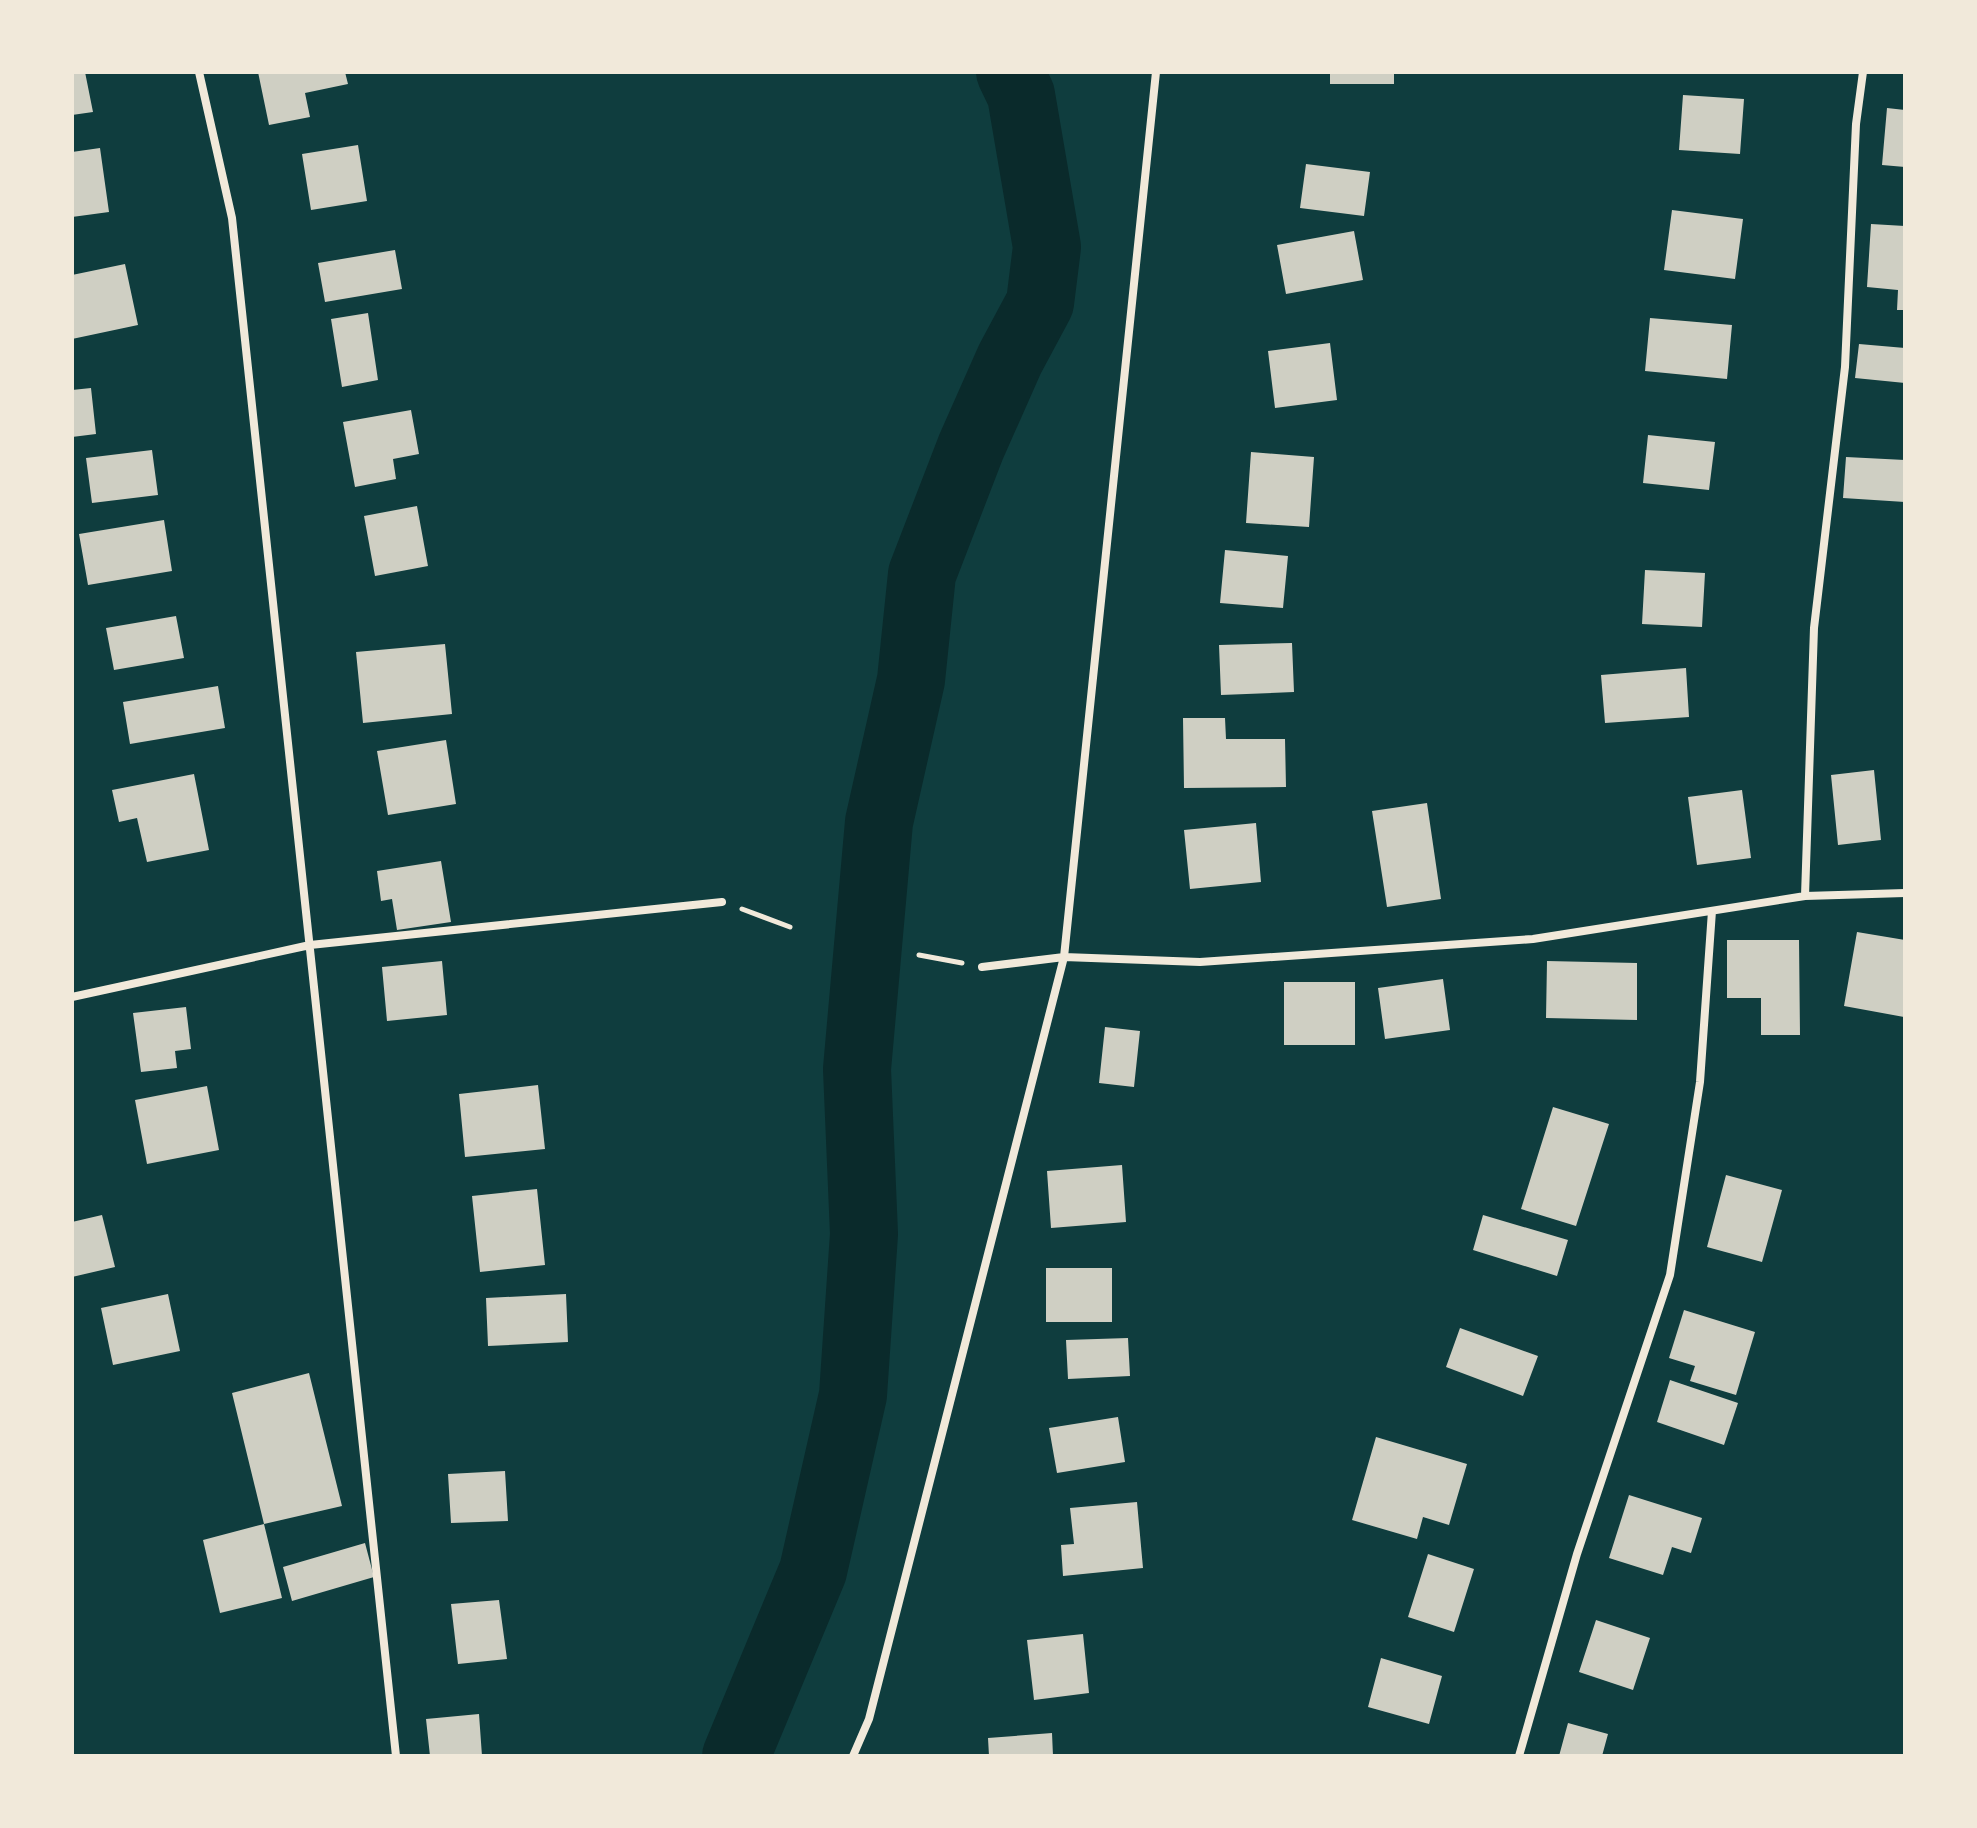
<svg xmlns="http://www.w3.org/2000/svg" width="1977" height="1828" viewBox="0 0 1977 1828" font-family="Rubik,sans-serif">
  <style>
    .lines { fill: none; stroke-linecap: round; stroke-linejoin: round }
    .river { stroke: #0a2a2b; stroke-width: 68 }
    .building { fill: #cfcfc3 }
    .path { stroke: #f1e9da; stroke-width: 5 }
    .minor { stroke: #f1e9da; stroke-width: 8 }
  </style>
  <rect width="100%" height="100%" fill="#0f3d3e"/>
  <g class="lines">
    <path class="river" d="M736,1756L813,1571L853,1395L864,1234L857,1069L879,822L911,680L922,574L971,447L1010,359L1040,303L1047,247L1021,95L1010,72"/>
  </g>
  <path class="building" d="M72,72H85L93,112L72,115Z
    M258,72H345L348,84L305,93L310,117L269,125Z
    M1330,72H1394V84H1330Z
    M1683,95L1744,99L1740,154L1679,150Z
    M1887,108L1905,110V167L1882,165Z
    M358,145L367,201L311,210L302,154Z
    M100,148L109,212L72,217V152Z
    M1306,164L1370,172L1364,216L1300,208Z
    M1672,210L1743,219L1735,279L1664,270Z
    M1871,224L1905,226V310H1897L1898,290L1867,287Z
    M1354,231L1363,280L1286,294L1277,245Z
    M395,250L402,289L325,302L318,263Z
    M125,264L138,325L72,339V275Z
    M368,313L378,380L342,387L331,319Z
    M1650,318L1732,325L1727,379L1645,371Z
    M1330,343L1337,400L1275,408L1268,351Z
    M1859,344L1905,348V383L1855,378Z
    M91,388L96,434L72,437V390Z
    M411,410L419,454L393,459L396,479L355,487L343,422Z
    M1648,435L1715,442L1709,490L1643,483Z
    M152,450L158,495L92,503L86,458Z
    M1251,452L1314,457L1309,527L1246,523Z
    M1846,457L1905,460V502L1843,498Z
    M417,506L428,566L375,576L364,516Z
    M164,520L172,571L88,585L79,534Z
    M1225,550L1288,556L1283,608L1220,603Z
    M1645,570L1705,573L1702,627L1642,624Z
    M176,616L184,658L114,670L106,628Z
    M1292,643L1294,692L1221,695L1219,645Z
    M445,644L452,714L363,723L356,652Z
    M1686,668L1689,717L1605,723L1601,675Z
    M218,686L225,728L130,744L123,702Z
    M1183,718H1225L1226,739H1285L1286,787L1184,788Z
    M446,740L456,804L388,815L377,751Z
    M1874,770L1881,840L1838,845L1831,775Z
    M194,774L209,850L147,862L137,818L119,822L112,790Z
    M1742,790L1751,858L1697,865L1688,797Z
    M1427,803L1441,899L1387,907L1372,811Z
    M1256,823L1261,882L1190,889L1184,830Z
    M441,861L451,922L397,930L392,899L381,901L377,871Z
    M1857,932L1905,940L1904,1017L1844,1006Z
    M1727,940H1799L1800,1035H1761V998H1727Z
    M442,961L447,1015L387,1021L382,967Z
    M1547,961L1637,963V1020L1546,1018Z
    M1443,979L1450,1030L1385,1039L1378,988Z
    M1284,982H1355V1045H1284Z
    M186,1007L191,1049L175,1051L177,1068L141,1072L133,1013Z
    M1105,1027L1140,1031L1134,1087L1099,1083Z
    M538,1085L545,1149L465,1157L459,1094Z
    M207,1086L219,1150L147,1164L135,1100Z
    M1553,1107L1609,1124L1576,1226L1521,1209Z
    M1122,1165L1126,1222L1051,1228L1047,1171Z
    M1726,1175L1782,1190L1762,1262L1707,1247Z
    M537,1189L545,1265L480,1272L472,1196Z
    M102,1215L115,1267L72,1277V1222Z
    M1483,1215L1568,1240L1557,1276L1473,1250Z
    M1046,1268H1112V1322H1046Z
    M168,1294L180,1351L113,1365L101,1308Z
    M566,1294L568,1342L488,1346L486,1298Z
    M1684,1310L1755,1332L1736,1395L1690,1381L1695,1366L1669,1358Z
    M1460,1328L1538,1356L1523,1396L1446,1367Z
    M1128,1338L1130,1376L1068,1379L1066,1340Z
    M309,1373L342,1506L264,1524L232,1393Z
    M1670,1380L1738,1403L1724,1445L1657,1422Z
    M1118,1417L1125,1462L1057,1473L1049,1428Z
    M1376,1437L1467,1464L1449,1525L1423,1517L1417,1539L1352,1520Z
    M505,1471L508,1521L451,1523L448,1474Z
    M1629,1495L1702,1518L1691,1553L1672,1547L1663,1575L1609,1558Z
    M1137,1502L1143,1568L1063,1576L1061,1545L1074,1544L1070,1508Z
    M264,1524L282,1598L220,1613L203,1540Z
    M365,1543L374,1577L292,1601L283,1567Z
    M1428,1554L1474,1569L1454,1632L1408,1617Z
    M499,1600L507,1659L458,1664L451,1604Z
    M1596,1620L1650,1638L1633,1690L1579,1672Z
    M1083,1634L1089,1693L1034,1700L1027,1640Z
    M1381,1658L1442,1676L1429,1724L1368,1707Z
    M479,1714L482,1756H430L426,1719Z
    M1568,1723L1608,1734L1602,1756H1559Z
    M1052,1733L1053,1756H989L988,1738Z"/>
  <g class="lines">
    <path class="path" d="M742,909L790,927
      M919,955L962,963"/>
    <path class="minor" d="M199,72L232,218L396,1756
      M1805,896L1814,628L1845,367L1856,124L1863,72
      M982,967L1064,957L1200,962L1533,939L1805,896L1905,893
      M72,997L310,945L722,902
      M853,1756L869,1719L1064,957L1156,72
      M1519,1756L1577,1554L1670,1275L1700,1082L1712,911"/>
  </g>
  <rect width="1977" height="1828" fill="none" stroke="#f1e9da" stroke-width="148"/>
</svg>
